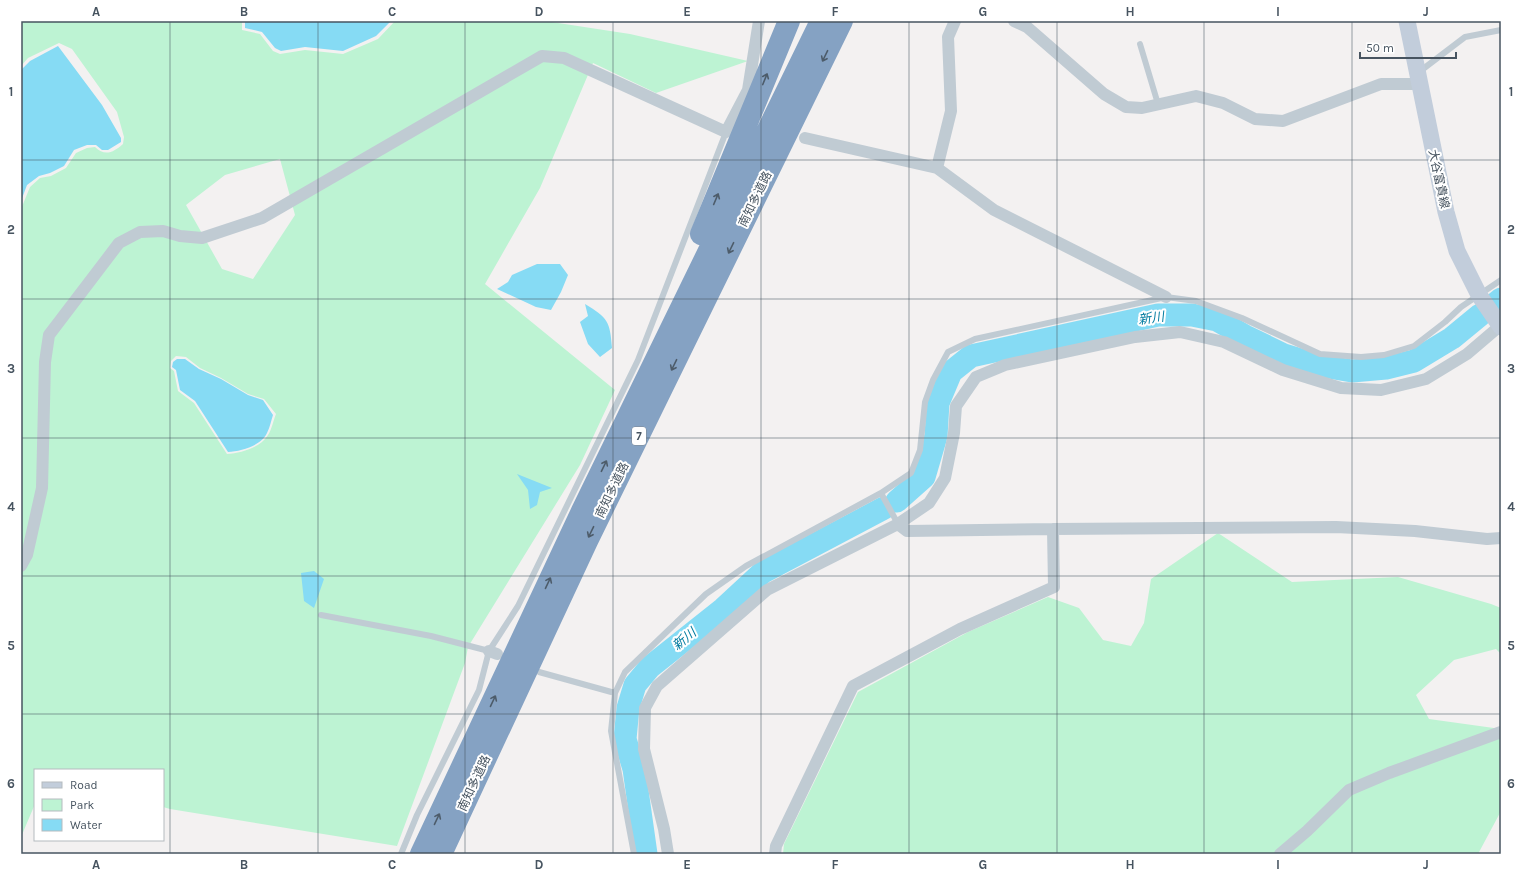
<svg xmlns="http://www.w3.org/2000/svg" width="1522" height="875" viewBox="0 0 1522 875" font-family="Karla,'Noto Sans JP',sans-serif">
  <style>
    .green { fill: #bdf3d3; fill-rule: evenodd }
    .water { fill: #86dbf4 }
    .lines { fill: none; stroke-linecap: round; stroke-linejoin: round }
    .river { stroke: #86dbf4; stroke-width: 23 }
    .service { stroke: #c0cbd3; stroke-width: 6 }
    .minor { stroke: #c0cbd3; stroke-width: 12 }
    .secondary { stroke: #c2cddb; stroke-width: 17 }
    .motorway { stroke: #85a2c3; stroke-width: 22 }
    .oneway { stroke: #4d5c6a }
    .grid { fill: none; stroke: #475460; stroke-width: 1; stroke-opacity: 0.55 }
    .labels { text-anchor: middle; dominant-baseline: central; stroke-width: 4; stroke-linejoin: round; paint-order: stroke }
    .shield { fill: #fff; stroke: #7e8790; stroke-width: 1 }
    .shield-label { font-size: 11px; font-weight: bold; fill: #475460 }
    .street-label { font-size: 12px; fill: #475460; stroke: #fff }
    .water-label { font-size: 13px; font-style: italic; fill: #037ca0; stroke: #fff }
    .neatline { fill: none; stroke: #475460; stroke-width: 1.5 }
    .grid-label { font-size: 13px; text-anchor: middle; font-weight: bold; fill: #475460 }
  </style>
  <rect width="100%" height="100%" fill="#f3f1f1"/>
  <path class="green" d="M21,21H242V30L260,34L273,51L280,54L305,50L343,54L378,39L395,21H545L630,34L748,61L656,93L593,63L540,188L485,284L615,390L580,465L468,647L465,663L397,846L170,809L163,807V770H35V804L21,837V209L30,187L40,178L51,176L66,168L76,153L87,148L95,147C105,157 114,152 123,144L124,137L117,112L72,49L59,43L28,58L21,66ZM280,159L295,215L253,279L222,269L186,205L225,175ZM176,356L186,357L200,368L221,378L248,394L264,399L276,414C273,421 272,429 268,435C260,448 241,453 227,454L194,403L178,391L174,371L170,368L171,361Z
    M1218,533L1292,582L1398,577L1491,604L1501,608V654L1496,649L1454,660L1416,695L1429,719L1501,729V811L1478,854H783L784,844L858,692L968,632L1048,597L1079,608L1103,640L1131,646L1144,623L1151,579Z"/>
  <path class="water" d="M245,21H391L376,36L343,51L305,47L281,51L275,48L262,32L245,28Z
    M58,46L102,105L121,138V142L108,150H102L96,145H87L74,150L64,166L50,173L39,176L27,185L21,201V70L30,61Z
    M537,264H560L568,275L561,292L551,310L536,307L497,289L508,282L512,275Z
    M585,304C608,318 610,321 612,348L600,357L588,344L580,322L588,316Z
    M177,359H185L199,369L221,379L248,395L263,400L273,415C271,421 270,427 267,433C261,446 241,451 228,452L195,401L180,390L176,370L172,367L173,362Z
    M517,474L552,488L540,492L537,505L530,509L528,490Z
    M314,571L324,579L314,608L304,601L301,573Z"/>
  <g class="lines">
    <path class="river" d="M1496,303L1501,299
      M897,501L924,477L936,436L938,403L951,372L971,356L1158,315H1192L1217,320L1245,336L1284,355L1317,365L1352,371L1386,368L1414,361L1452,338L1480,315
      M646,854L634,769L625,739L628,708L635,685L650,667L723,609L763,572L884,508"/>
    <path class="service" d="M1140,44L1158,104
      M1419,72L1465,37L1501,30
      M881,493L898,524
      M321,615L431,636L489,651
      M539,672L615,693
      M401,854L417,815L479,690L489,651L518,606L638,360L726,132
      M634,854L611,731L615,693L625,672L706,594L746,566L881,493L911,473L920,450L925,402L933,380L948,352L975,339L1166,297L1196,301L1242,318L1320,354L1361,357L1384,355L1414,346L1445,322L1461,307L1501,280"/>
    <path class="minor" d="M1014,21L1027,27L1104,94L1126,107L1142,108L1196,96L1223,103L1255,119L1283,121L1381,84H1420
      M805,138L937,168L994,210L1166,297
      M937,168L951,111L948,37L955,21
      M898,524L907,531L1053,529L1336,527L1415,531L1487,539L1501,538
      M21,566L27,555L42,488L45,362L49,335L119,243L140,232L163,231L180,236L202,238L262,218L542,56L564,58L726,132L748,90L759,21
      M489,651L497,654
      M668,854L664,829L644,749L645,708L657,686L767,590L898,524L929,503L945,478L954,433L956,406L976,377L1005,365L1135,337L1180,332L1224,342L1283,370L1341,388L1381,390L1426,379L1467,354L1501,325
      M775,854L776,846L853,686L960,629L1054,587L1053,529
      M1280,854L1307,831L1349,790L1389,773L1501,732"/>
    <path class="secondary" d="M1407,21L1446,212L1457,251L1479,295L1501,327"/>
    <path class="motorway" d="M701,234L789,21
      M421,854L582,511L821,21
      M441,854L587,541L842,21"/>
  </g>
  <defs><path id="oneway-shaft" d="M-6 0H5M1.5-3L5.5 0L1.5 3" fill="none" stroke-width="1.6" stroke-linecap="round" stroke-linejoin="round"/></defs>
  <g class="oneway">
    <use href="#oneway-shaft" transform="translate(825 56) rotate(116)"/>
    <use href="#oneway-shaft" transform="translate(765 79) rotate(-68)"/>
    <use href="#oneway-shaft" transform="translate(716 199) rotate(-67)"/>
    <use href="#oneway-shaft" transform="translate(731 248) rotate(116)"/>
    <use href="#oneway-shaft" transform="translate(674 365) rotate(116)"/>
    <use href="#oneway-shaft" transform="translate(604 466) rotate(-64)"/>
    <use href="#oneway-shaft" transform="translate(591 532) rotate(116)"/>
    <use href="#oneway-shaft" transform="translate(548 583) rotate(-65)"/>
    <use href="#oneway-shaft" transform="translate(493 701) rotate(-65)"/>
    <use href="#oneway-shaft" transform="translate(437 819) rotate(-65)"/>
  </g>
  <path class="grid" d="M170,21V854M318,21V854M465,21V854M613,21V854M761,21V854M909,21V854M1057,21V854M1204,21V854M1352,21V854M21,160H1501M21,299H1501M21,438H1501M21,576H1501M21,714H1501"/>
  <g class="labels">
    <rect class="shield" x="632" y="427" width="14" height="18" rx="3"/>
    <g class="shield-label">
      <text x="639" y="436">7</text>
    </g>
    <g class="street-label">
      <text transform="translate(1439 179) rotate(78)">大谷富貴線</text>
      <text transform="translate(755 199) rotate(-64)">南知多道路</text>
      <text transform="translate(612 490) rotate(-64)">南知多道路</text>
      <text transform="translate(474 783) rotate(-65)">南知多道路</text>
    </g>
    <g class="water-label">
      <text transform="translate(1151 318) rotate(-8)">新川</text>
      <text transform="translate(684 639) rotate(-40)">新川</text>
    </g>
  </g>
  <rect width="1522" height="875" fill="none" stroke="#ffffff" stroke-width="44"/>
  <rect x="34" y="769" width="130" height="72" fill="#ffffff" stroke="#b5bbbf"/>
  <rect x="42" y="782" width="20" height="6" fill="#c2cddb" stroke="#b5bbbf"/>
  <text x="70" y="789" font-size="12" fill="#475460">Road</text>
  <rect x="42" y="799" width="20" height="12" fill="#bdf3d3" stroke="#b5bbbf"/>
  <text x="70" y="809" font-size="12" fill="#475460">Park</text>
  <rect x="42" y="819" width="20" height="12" fill="#86dbf4" stroke="#b5bbbf"/>
  <text x="70" y="829" font-size="12" fill="#475460">Water</text>
  <path d="M1360 52v6h96v-6" fill="none" stroke="#475460" stroke-width="2"/>
  <text x="1366" y="52" font-size="12" fill="#475460" stroke="#ffffff" stroke-width="3" paint-order="stroke">50 m</text>
  <rect x="22" y="22" width="1478" height="831" class="neatline"/>
  <g class="grid-label">
    <text x="96" y="16">A</text>
    <text x="244" y="16">B</text>
    <text x="392" y="16">C</text>
    <text x="539" y="16">D</text>
    <text x="687" y="16">E</text>
    <text x="835" y="16">F</text>
    <text x="983" y="16">G</text>
    <text x="1130" y="16">H</text>
    <text x="1278" y="16">I</text>
    <text x="1426" y="16">J</text>
    <text x="11" y="96">1</text>
    <text x="1511" y="96">1</text>
    <text x="11" y="234">2</text>
    <text x="1511" y="234">2</text>
    <text x="11" y="373">3</text>
    <text x="1511" y="373">3</text>
    <text x="11" y="511">4</text>
    <text x="1511" y="511">4</text>
    <text x="11" y="650">5</text>
    <text x="1511" y="650">5</text>
    <text x="11" y="788">6</text>
    <text x="1511" y="788">6</text>
    <text x="96" y="869">A</text>
    <text x="244" y="869">B</text>
    <text x="392" y="869">C</text>
    <text x="539" y="869">D</text>
    <text x="687" y="869">E</text>
    <text x="835" y="869">F</text>
    <text x="983" y="869">G</text>
    <text x="1130" y="869">H</text>
    <text x="1278" y="869">I</text>
    <text x="1426" y="869">J</text>
  </g>
</svg>
